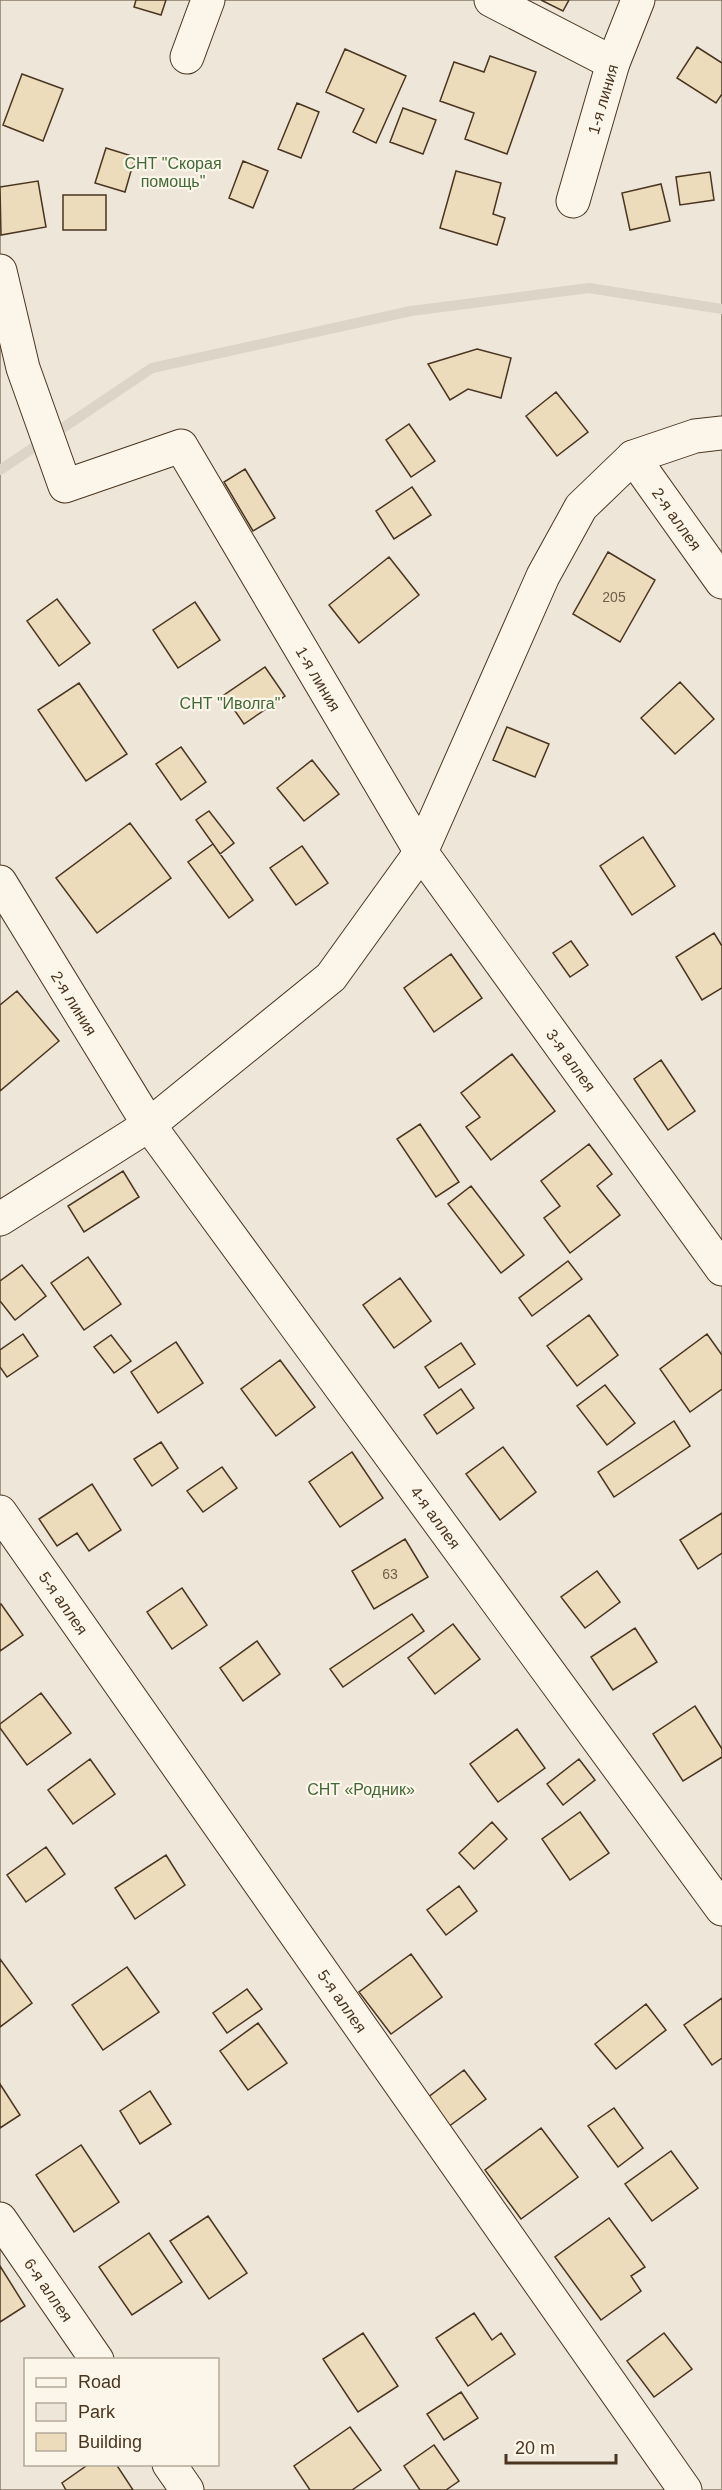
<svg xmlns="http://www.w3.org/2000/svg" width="722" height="2490" viewBox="0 0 722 2490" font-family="Helvetica,sans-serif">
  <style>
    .green { fill: #ede6d9; stroke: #887966; stroke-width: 1.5; fill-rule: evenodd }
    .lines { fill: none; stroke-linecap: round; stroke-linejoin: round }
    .stream { stroke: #dcd4c6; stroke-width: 10 }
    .building { fill: #ecdcbc; stroke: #4a3520; stroke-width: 1.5 }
    .minor-casing { stroke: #4a3520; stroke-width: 35 }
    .minor { stroke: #fbf6e9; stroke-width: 33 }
    .labels { text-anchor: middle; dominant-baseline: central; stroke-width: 4.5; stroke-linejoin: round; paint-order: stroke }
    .number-label { font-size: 14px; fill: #725f47 }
    .street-label { font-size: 16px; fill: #4a3520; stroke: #fbf6e9 }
    .park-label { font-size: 16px; fill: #436837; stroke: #fbf6e9 }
  </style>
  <rect width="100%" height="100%" fill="#fbf6e9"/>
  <path class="green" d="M0,0H722V2490H0ZM26,2360H218V2464H26Z"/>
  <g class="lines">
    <path class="stream" d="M0,470L152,368L411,311L589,288L722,309"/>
  </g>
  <path class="building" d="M136,0H166L161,15L134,7Z
    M541,0H569L563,11Z
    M697,47L722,63V94L716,103L677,78Z
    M345,49L406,76L376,143L353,132L364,109L326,92Z
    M490,56L536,72L507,154L465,139L474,113L440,101L454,62L484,72Z
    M22,74L63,89L43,141L3,125Z
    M297,103L319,112L301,158L278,149Z
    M403,108L436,120L423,154L390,142Z
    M106,148L135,157L125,192L95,183Z
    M243,161L268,171L253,208L229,198Z
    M456,171L501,183L493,214L505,218L497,245L440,228Z
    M710,172L714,200L680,205L676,177Z
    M38,181L46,227L1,235L0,187Z
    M661,184L670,221L630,230L622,193Z
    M63,195H106V230H63Z
    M477,349L511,358L501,398L468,389L450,400L428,364Z
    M556,392L588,432L557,456L526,416Z
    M409,424L435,461L411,477L386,440Z
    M245,469L275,518L253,531L224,482Z
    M412,487L431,515L394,539L376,511Z
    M608,552L655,580L620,642L573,614Z
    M389,557L419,595L359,643L329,605Z
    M57,599L90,643L59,666L27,621Z
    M195,602L220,640L178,668L153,630Z
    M265,667L285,696L244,724L224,695Z
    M680,682L714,719L675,754L641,718Z
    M79,683L127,754L86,781L38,710Z
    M507,727L549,744L535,777L493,760Z
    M181,747L206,782L181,800L156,764Z
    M312,760L339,794L304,821L277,788Z
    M209,811L234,843L220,854L196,820Z
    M130,823L171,878L97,933L56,878Z
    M643,837L675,886L632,915L600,866Z
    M213,844L253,900L229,918L188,862Z
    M302,846L328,883L296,905L270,868Z
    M714,933L722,946V988L702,1000L676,957Z
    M571,941L588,965L570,977L553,953Z
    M451,954L482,998L434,1032L404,988Z
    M17,991L59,1041L0,1091V1005Z
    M512,1054L555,1111L491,1160L466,1127L480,1117L461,1093Z
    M661,1060L695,1111L668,1130L634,1079Z
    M420,1124L459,1182L436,1197L397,1139Z
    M589,1144L612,1174L597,1186L620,1215L570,1253L544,1218L560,1206L541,1181Z
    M123,1171L139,1197L84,1232L68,1206Z
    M471,1186L524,1255L501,1273L448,1204Z
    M88,1257L121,1304L84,1330L51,1283Z
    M568,1261L582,1279L532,1316L519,1298Z
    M22,1265L46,1296L15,1320L0,1301V1281Z
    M400,1278L431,1321L394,1348L363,1305Z
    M589,1315L618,1355L577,1386L547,1346Z
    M23,1334L38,1356L7,1377L0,1367V1350Z
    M707,1334L722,1355V1389L690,1412L660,1369Z
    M111,1335L131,1361L114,1373L94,1347Z
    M176,1342L203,1383L158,1413L131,1372Z
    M461,1343L475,1364L439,1388L425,1367Z
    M280,1360L315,1407L276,1436L241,1389Z
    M605,1385L635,1423L607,1445L577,1406Z
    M461,1389L474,1408L437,1434L424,1415Z
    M674,1421L690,1446L614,1497L598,1472Z
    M161,1442L178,1468L152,1486L134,1459Z
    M503,1447L536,1492L500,1520L466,1474Z
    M352,1452L383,1498L340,1527L309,1482Z
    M222,1467L237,1488L203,1512L187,1491Z
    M92,1484L121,1530L89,1551L77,1533L57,1546L39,1519Z
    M722,1513V1553L698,1569L680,1540Z
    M405,1539L428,1577L374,1609L352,1571Z
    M597,1571L620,1602L585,1628L561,1597Z
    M182,1588L207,1625L172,1649L147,1612Z
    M1,1604L23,1635L0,1651V1605Z
    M412,1614L424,1631L343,1687L330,1669Z
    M453,1624L480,1659L435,1694L408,1658Z
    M635,1628L657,1662L613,1690L591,1657Z
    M257,1641L280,1674L243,1701L220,1668Z
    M41,1693L71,1733L27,1765L0,1728V1724Z
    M695,1706L722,1749V1757L683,1781L653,1734Z
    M517,1729L545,1768L498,1802L470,1764Z
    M90,1759L115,1794L73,1824L48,1790Z
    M579,1759L595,1780L563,1805L547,1784Z
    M580,1812L609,1853L570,1880L542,1839Z
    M492,1822L507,1839L474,1869L459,1853Z
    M46,1847L65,1874L26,1902L7,1875Z
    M166,1855L185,1885L135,1919L115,1888Z
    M459,1886L477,1911L446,1935L427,1910Z
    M411,1954L442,1997L391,2034L359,1992Z
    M0,1959L32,2003L0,2027Z
    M127,1967L159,2012L103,2050L72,2005Z
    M247,1989L262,2009L227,2033L213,2013Z
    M722,1998V2058L712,2065L684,2025Z
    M646,2004L666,2030L616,2069L595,2044Z
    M258,2023L287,2063L248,2090L220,2051Z
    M464,2070L486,2099L448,2127L427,2098Z
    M0,2084L20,2115L0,2128Z
    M150,2091L171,2124L140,2144L120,2111Z
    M614,2108L643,2148L618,2167L588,2126Z
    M541,2128L578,2177L521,2219L485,2170Z
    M81,2145L119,2202L74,2232L36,2175Z
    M671,2151L698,2188L652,2221L625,2184Z
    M208,2216L247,2273L209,2299L170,2241Z
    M609,2218L645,2267L631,2276L641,2291L601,2320L555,2257Z
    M149,2233L182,2282L132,2315L99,2267Z
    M0,2266L25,2306L0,2322Z
    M474,2313L492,2340L501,2333L515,2354L468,2386L436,2338Z
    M363,2333L398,2386L358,2412L323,2359Z
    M664,2333L692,2369L654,2397L627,2361Z
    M461,2392L478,2418L444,2440L427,2414Z
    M350,2427L381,2470L352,2490H310L294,2466Z
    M434,2445L459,2481L446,2490H420L404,2466Z
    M89,2464H116L133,2490H66L62,2483Z"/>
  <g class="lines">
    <defs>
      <g id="minor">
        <path d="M491,0L613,63"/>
        <path d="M187,57L208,0"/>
        <path id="s1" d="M573,201L613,63L638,0"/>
        <path id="s2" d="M0,271L23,368L65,486L181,446L421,852L722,1269"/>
        <path id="s3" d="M633,457L722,582"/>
        <path id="s4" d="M0,882L149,1125L722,1909"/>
        <path d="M0,1219L149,1125L331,977L421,852L543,576L581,507L633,457L695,436L722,433"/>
        <path id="s5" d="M0,1512L685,2490"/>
        <path id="s6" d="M0,2219L97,2360"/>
        <path d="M169,2464L187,2490"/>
      </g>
    </defs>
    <use href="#minor" class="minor-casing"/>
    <use href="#minor" class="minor"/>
  </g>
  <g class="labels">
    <g class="number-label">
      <text x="614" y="597">205</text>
      <text x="390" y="1574">63</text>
    </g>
    <g class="street-label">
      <text stroke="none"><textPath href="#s1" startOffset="106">1-я линия</textPath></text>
      <text stroke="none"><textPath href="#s3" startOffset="76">2-я аллея</textPath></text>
      <text stroke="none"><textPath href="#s2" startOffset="618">1-я линия</textPath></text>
      <text stroke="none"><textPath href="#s4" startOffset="142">2-я линия</textPath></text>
      <text stroke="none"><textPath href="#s2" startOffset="1076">3-я аллея</textPath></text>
      <text stroke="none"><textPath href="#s4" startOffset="771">4-я аллея</textPath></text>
      <text stroke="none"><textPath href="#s5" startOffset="111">5-я аллея</textPath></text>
      <text stroke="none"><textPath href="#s5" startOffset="597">5-я аллея</textPath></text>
      <text stroke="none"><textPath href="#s6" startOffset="86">6-я аллея</textPath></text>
    </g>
    <g class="park-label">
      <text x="173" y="163">СНТ "Скорая<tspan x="173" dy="18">помощь"</tspan></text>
      <text x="230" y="703">СНТ "Иволга"</text>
      <text x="361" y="1789">СНТ «Родник»</text>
    </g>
  </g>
  <rect x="24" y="2358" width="195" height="108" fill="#fbf6e9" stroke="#b4a999" stroke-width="1.5"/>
  <rect x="36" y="2378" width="30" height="9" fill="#fbf6e9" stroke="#b4a999" stroke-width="1.5"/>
  <text x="78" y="2388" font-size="18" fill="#4a3520">Road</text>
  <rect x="36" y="2403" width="30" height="18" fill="#ede6d9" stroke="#b4a999" stroke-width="1.5"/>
  <text x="78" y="2418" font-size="18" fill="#4a3520">Park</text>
  <rect x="36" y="2433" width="30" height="18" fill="#ecdcbc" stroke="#b4a999" stroke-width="1.5"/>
  <text x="78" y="2448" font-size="18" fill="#4a3520">Building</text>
  <path d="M506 2454v9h110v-9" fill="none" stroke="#4a3520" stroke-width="3"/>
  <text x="515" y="2454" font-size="18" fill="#4a3520" stroke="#fbf6e9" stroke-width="4.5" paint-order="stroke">20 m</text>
</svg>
